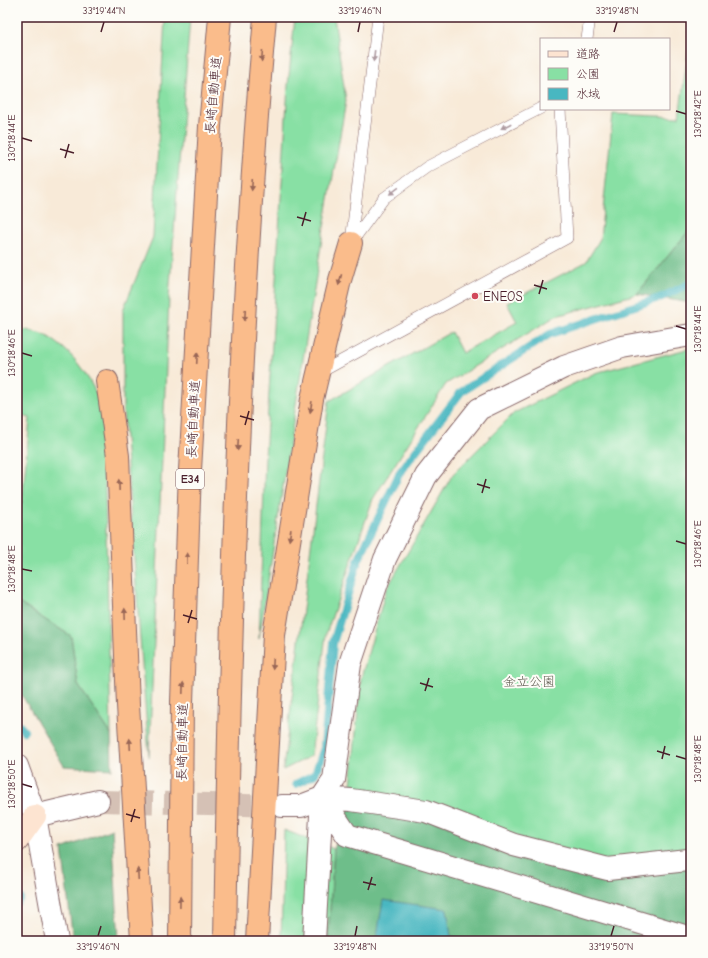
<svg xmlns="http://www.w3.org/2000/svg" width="708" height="958" viewBox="0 0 708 958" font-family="'Comic Neue','Klee One',sans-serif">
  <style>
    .green { fill: #88e0a4; stroke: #698068 }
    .forest { fill: #6ebe8a; stroke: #5c6e5a }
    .water { fill: #48b7c1; stroke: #496b76 }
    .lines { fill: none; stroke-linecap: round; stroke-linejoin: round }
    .stream { stroke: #48b7c1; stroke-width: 8 }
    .street-tunnel { stroke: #d5c1b5; stroke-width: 22; stroke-dasharray: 22 11; stroke-linecap: butt }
    .lane-casing { stroke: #876668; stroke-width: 12 }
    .street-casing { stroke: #876668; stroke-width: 24 }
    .secondary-casing { stroke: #876668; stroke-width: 24 }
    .highway-casing { stroke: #876668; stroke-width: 24 }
    .lane { stroke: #fff; stroke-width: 11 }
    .street { stroke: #fff; stroke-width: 22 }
    .secondary { stroke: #fde4d1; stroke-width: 22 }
    .highway { stroke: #fabc8b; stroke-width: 22 }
    .oneway { fill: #996656 }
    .oneway2 { fill: #ae9aa0 }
    .ticks { fill: none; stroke: #4a1f2b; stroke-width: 1.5 }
    .poi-dot { fill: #d1495b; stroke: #fdfcf7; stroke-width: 1.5 }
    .labels { text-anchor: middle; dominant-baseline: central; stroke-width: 4; stroke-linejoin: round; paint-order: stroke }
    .shield { fill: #fdfcf7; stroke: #806168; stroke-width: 1 }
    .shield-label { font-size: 12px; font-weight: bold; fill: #4a1f2b }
    .street-label { font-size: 13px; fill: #4a1f2b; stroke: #fdfcf7 }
    .poi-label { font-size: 13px; fill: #4a1f2b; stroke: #fdfcf7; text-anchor: start }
    .park-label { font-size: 13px; fill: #5d594f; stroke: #fdfcf7 }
    .neatline { fill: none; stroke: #4a1f2b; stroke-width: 1.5 }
    .ticks-label { font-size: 10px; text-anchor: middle; fill: #4a1f2b }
  </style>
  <rect width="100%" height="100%" fill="#fdfcf7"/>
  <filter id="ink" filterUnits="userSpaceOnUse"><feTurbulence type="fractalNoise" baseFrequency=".025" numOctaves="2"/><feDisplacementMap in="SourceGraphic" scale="8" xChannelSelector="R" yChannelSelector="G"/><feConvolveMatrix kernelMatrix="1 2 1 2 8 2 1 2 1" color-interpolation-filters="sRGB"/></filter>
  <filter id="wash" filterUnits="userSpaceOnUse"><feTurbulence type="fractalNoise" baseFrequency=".012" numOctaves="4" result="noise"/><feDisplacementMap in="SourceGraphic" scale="16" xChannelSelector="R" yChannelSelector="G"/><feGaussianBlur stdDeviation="0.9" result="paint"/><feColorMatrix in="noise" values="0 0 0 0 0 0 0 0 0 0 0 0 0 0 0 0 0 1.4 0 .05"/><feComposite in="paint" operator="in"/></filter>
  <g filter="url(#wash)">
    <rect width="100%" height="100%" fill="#f8ead8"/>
    <path class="green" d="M165,17H190L169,298L149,757L123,411V310L153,237Z
      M295,17H334L346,101L322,239L259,639L265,457L288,85Z
      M690,39L691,228L637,294L556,316L446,384L373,499L326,634L311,756L283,770L329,401L451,332L462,353L517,322L507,303L586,262L600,239L613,114L679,117Z
      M17,328C26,330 39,332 47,336C76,354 90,378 103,408L111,734L78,685L71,636L17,602V503H22L30,418L17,415Z
      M691,348V851L606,876L349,806L361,678L386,590L453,474L514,413L595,373Z
      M284,830L334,849L328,941H281Z"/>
    <path class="forest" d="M691,228V303L637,294Z
      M17,602L71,636L78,685L111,734L112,769L64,766L17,687Z
      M349,806L424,818L606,876L691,851V941H328L334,849Z
      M112,829L119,941H73L62,849Z"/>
    <path class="water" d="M383,900L447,909L451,936L473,941H376Z"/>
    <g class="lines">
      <path class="stream" d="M17,723L24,731
        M296,784L315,774L324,748L333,643L358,561L400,472L461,392L550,334L662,297L691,283
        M17,902L20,898"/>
    </g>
  </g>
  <g filter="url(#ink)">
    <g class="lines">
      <path class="street-tunnel" d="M98,801L282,806"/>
      <defs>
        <path id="lane" d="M587,39L590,17
          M351,242L378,17
          M351,243L384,198L427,167L541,108
          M319,373L567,238L560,109"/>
        <path id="street" d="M17,766L35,816L57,941
          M322,798L347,835L691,938
          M282,806H301L322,798L351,800L426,811L514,845L608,869L687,860L691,862
          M35,816L98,801
          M314,941L322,798L334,780L350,664L385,559L426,476L479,409L564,367L622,347L691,335"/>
        <path id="secondary" d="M17,841L35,816"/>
        <path id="highway" d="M107,381L118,456L128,705L142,941
          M180,941L182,702L190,470L210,126L220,17
          M225,941C230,633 238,324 265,17
          M257,941L274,635L312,399L340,280L351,243"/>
      </defs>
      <use href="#lane" class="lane-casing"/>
      <use href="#street" class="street-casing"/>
      <use href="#secondary" class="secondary-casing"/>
      <use href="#highway" class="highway-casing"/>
      <use href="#lane" class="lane"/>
      <use href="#street" class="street"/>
      <use href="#secondary" class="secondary"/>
      <use href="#highway" class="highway"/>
    </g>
    <defs><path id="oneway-solid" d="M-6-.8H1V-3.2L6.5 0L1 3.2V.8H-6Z"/></defs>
    <g class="oneway">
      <use href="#oneway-solid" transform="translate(262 56) rotate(95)"/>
      <use href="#oneway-solid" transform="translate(252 185) rotate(93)"/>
      <use href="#oneway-solid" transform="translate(340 280) rotate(105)"/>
      <use href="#oneway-solid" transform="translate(245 315) rotate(93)"/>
      <use href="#oneway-solid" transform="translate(197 358) rotate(-87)"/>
      <use href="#oneway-solid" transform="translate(311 407) rotate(99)"/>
      <use href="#oneway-solid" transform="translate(238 445) rotate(93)"/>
      <use href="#oneway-solid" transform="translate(119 485) rotate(-92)"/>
      <use href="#oneway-solid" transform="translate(290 535) rotate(99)"/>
      <use href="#oneway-solid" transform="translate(187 558) rotate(-88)"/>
      <use href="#oneway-solid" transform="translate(125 614) rotate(-92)"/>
      <use href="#oneway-solid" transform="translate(273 664) rotate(93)"/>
      <use href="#oneway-solid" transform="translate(183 688) rotate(-88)"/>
      <use href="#oneway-solid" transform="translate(130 744) rotate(-93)"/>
      <use href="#oneway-solid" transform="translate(138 874) rotate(-93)"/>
      <use href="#oneway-solid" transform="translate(180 902) rotate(-89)"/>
    </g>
    <g class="oneway2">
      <use href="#oneway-solid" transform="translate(374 56) rotate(97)"/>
      <use href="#oneway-solid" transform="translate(506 126) rotate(153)"/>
      <use href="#oneway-solid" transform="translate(394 191) rotate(144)"/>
    </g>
  </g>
  <path class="ticks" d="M101,32L104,22M358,32L360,22M614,32L617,22M676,111L686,114M22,138L32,141M60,149L74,153M65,158L69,144M297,217L311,221M302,226L306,212M534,285L547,289M539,294L543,280M676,326L686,329M22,353L32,356M240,416L254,420M245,425L249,411M477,484L490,488M482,493L486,479M676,541L686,544M22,569L32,571M183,615L197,619M188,623L192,610M420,683L433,687M425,691L429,678M657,751L670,755M676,756L686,759M662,759L665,746M22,784L32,787M126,814L140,818M131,822L135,809M363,882L376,885M368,890L372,877M98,936L101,926M355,936L357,926M611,936L614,926"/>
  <circle class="poi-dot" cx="475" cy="296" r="4"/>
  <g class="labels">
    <rect class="shield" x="176" y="469" width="28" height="20" rx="3"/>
    <g class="shield-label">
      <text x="190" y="479">E34</text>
    </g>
    <g class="street-label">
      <text transform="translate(213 95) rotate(-85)">長崎自動車道</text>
      <text transform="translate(193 419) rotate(-87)">長崎自動車道</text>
      <text transform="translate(182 742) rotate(-89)">長崎自動車道</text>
    </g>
    <g class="poi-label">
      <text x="483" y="296">ENEOS</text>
    </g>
    <g class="park-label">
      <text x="529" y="681">金立公園</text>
    </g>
  </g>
  <rect width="708" height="958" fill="none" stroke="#fdfcf7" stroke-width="44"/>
  <rect x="540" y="38" width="130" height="72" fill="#fdfcf7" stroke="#b5a4a5"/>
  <rect x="548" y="51" width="20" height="6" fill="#fde4d1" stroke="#b5a4a5"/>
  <text x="576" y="58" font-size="12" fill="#4a1f2b">道路</text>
  <rect x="548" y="68" width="20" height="12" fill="#88e0a4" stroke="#b5a4a5"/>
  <text x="576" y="78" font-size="12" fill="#4a1f2b">公園</text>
  <rect x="548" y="88" width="20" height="12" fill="#48b7c1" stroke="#b5a4a5"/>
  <text x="576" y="98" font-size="12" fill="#4a1f2b">水域</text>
  <rect x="22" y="22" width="664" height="914" class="neatline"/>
  <g class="ticks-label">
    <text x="104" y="14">33°19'44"N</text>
    <text x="360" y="14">33°19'46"N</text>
    <text x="617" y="14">33°19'48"N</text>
    <text transform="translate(697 114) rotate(-90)" y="4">130°18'42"E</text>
    <text transform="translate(11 138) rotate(-90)" y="4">130°18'44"E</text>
    <text transform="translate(697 329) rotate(-90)" y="4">130°18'44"E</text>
    <text transform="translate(11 353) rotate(-90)" y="4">130°18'46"E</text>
    <text transform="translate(697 544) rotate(-90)" y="4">130°18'46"E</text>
    <text transform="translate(11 569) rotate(-90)" y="4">130°18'48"E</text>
    <text transform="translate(697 759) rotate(-90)" y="4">130°18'48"E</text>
    <text transform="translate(11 784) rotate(-90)" y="4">130°18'50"E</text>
    <text x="98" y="950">33°19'46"N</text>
    <text x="355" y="950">33°19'48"N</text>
    <text x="611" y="950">33°19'50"N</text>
  </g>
</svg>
